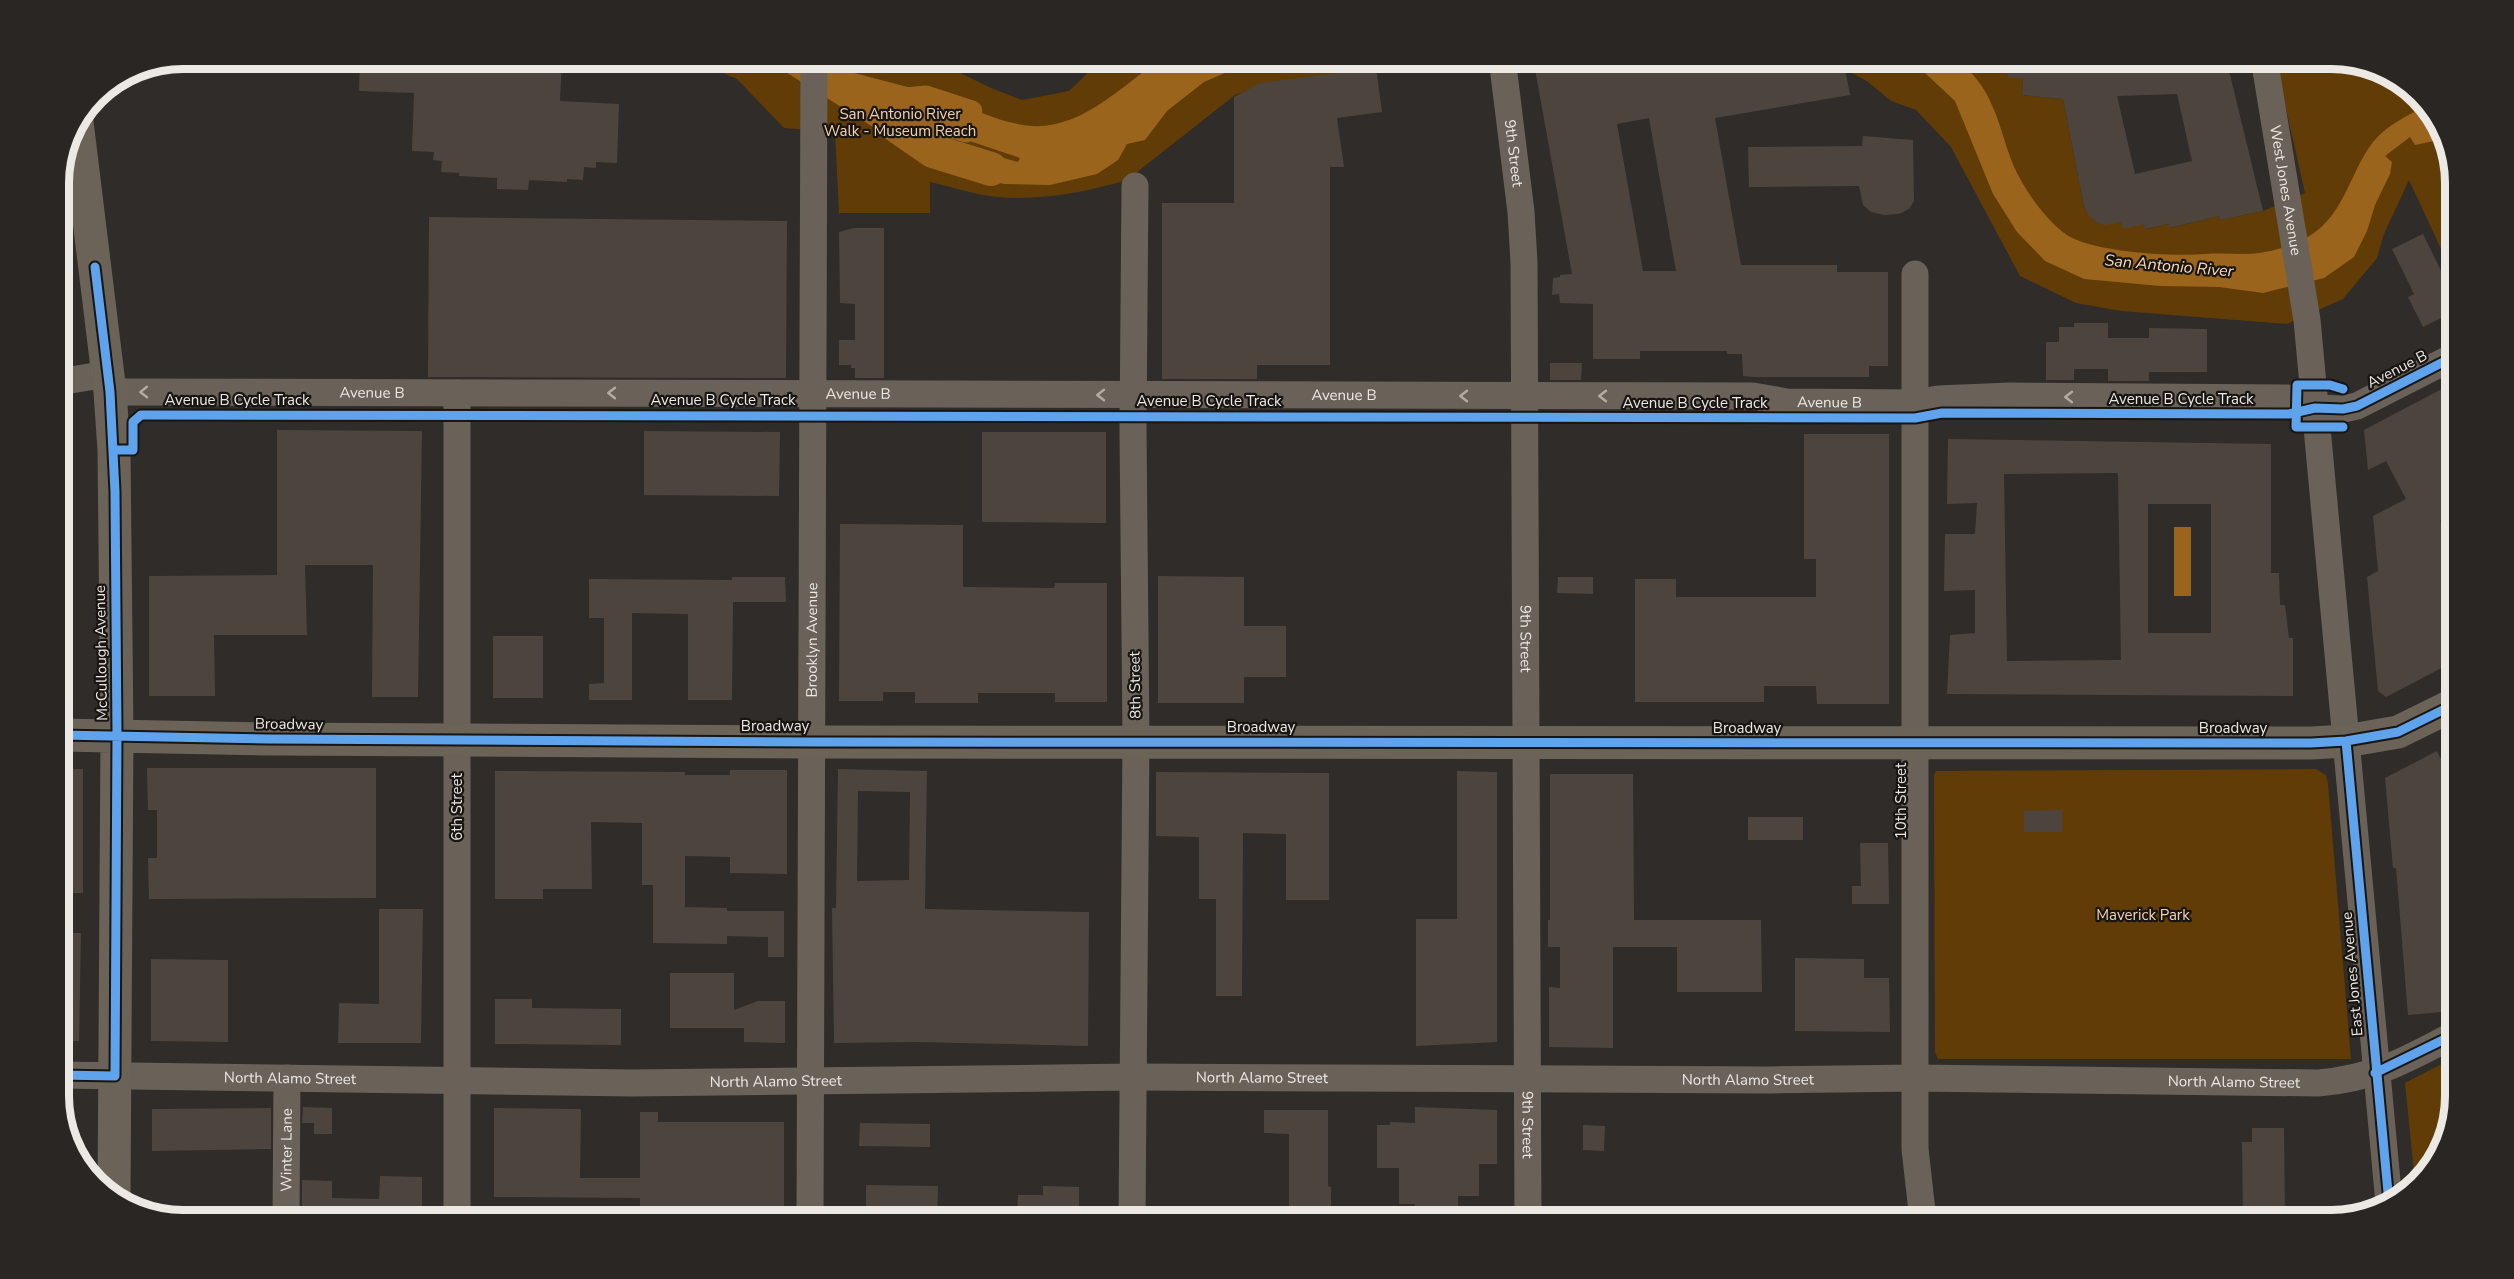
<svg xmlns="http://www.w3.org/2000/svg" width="2514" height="1279" viewBox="0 0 2514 1279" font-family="'Nunito Sans',sans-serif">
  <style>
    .green { fill: #613c06 }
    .water { fill: #9b641c }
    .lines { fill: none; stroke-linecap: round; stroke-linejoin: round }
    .canal { stroke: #9b641c; stroke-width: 21 }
    .river { stroke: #9b641c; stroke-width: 34 }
    .building { fill: #4d453d; fill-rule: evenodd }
    .minor { stroke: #6a6259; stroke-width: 27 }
    .major { stroke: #6b6258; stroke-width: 33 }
    .cycleway-casing { stroke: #181512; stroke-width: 13 }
    .cycleway { stroke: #60a3ed; stroke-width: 9 }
    .oneway { stroke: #b2aca5 }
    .labels { text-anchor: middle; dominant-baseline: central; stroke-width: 4.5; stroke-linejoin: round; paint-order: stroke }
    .park-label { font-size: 15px; fill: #f5d3b2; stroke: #181512 }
    .street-label { font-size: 15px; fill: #ece8e4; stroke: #181512 }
    .water-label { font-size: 16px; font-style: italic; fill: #fcdab8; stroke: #181512 }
    .rim { fill: none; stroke: #ece8e4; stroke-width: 8 }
  </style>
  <rect width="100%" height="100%" fill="#2f2c29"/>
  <path class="green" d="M690,59H911L946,66L991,88L1022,100L1069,91L1098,63L1114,64L1122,59H1458L1385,70L1266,84L1235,95L1127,180C1083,193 1035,202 989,196C969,193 949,186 930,182V213H839L835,132L784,128L737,79Z
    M1787,59H2008V77L2023,78L2022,95L2063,99L2084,207C2095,227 2101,224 2120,222C2128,221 2136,223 2144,224L2146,229L2168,224L2170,228L2219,216L2220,220L2263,211L2305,193L2275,60L2305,61L2331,59L2386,71L2434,114L2455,175V279L2409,180L2384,234L2377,258L2343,299L2287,324L2121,311L2076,303L2020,276L1951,147L1916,110L1891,101L1868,82L1845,69L1823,73L1820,59L1788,65Z
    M2316,769L2326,775L2328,784L2351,1059H1938L1935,1052L1934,775L1936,771Z
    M2455,1057V1096L2443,1151L2415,1183L2405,1083Z"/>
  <path class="water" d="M765,59H823L847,71L934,94L924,132L936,139L930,163Z
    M1161,59H1304L1243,65L1204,82L1167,111L1145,140L1127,144L1118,160L1097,174L1050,185L1004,184L971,175L945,164L952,144L1018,162L1020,158L937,130L947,100C974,109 1003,124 1032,126C1082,129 1123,85 1161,59Z
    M1910,59H1959C1971,72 1984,86 1991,103C2002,126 2006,152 2018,175C2029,196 2047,221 2067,235C2092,252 2174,257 2205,254C2219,253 2232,254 2246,254C2265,254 2295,246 2311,235C2345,213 2350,172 2373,142C2387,125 2407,116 2425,106L2434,114L2443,139L2415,145L2410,137L2385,156L2392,162L2390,174L2375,205L2367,231L2354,257L2324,278L2263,293L2219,287L2160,286L2084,279L2045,261L2017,232L1993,194L1955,101Z
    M2174,527H2191V596H2174Z"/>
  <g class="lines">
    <path class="canal" d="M906,98L926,96L972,111
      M901,112L966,132"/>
    <path class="river" d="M894,124L933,151L991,169"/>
  </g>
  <path class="building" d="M360,58H562L560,101L619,104L617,163L596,162V168L584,167L583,180L567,179V182L529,180L528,190L497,189V178L459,176V173L441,172L442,161L433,160L434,152L412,151L414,93L359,91Z
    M1533,58H1591L1592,64L1623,58H1787L1788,65L1820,59L1823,73L1845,69L1850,95L1715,118L1741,265H1837V272H1888V366H1869V377H1753L1743,376L1742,354H1727V351H1640V359H1593V304L1560,303L1559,294L1552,295L1553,278L1560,277V275L1572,274ZM1649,118L1676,271H1643L1617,124Z
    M2008,58H2226L2263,211L2220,220L2219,216L2169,228L2168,224L2145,229L2144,224L2123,229L2121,222L2106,225L2097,223L2089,216L2084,207L2063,99L2022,95L2023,78H2008ZM2177,94L2192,161L2135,174L2117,96Z
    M1376,68L1382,112L1337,118L1344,167H1330V365H1257V379H1162V203H1234V97L1260,83Z
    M1863,136L1913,140L1914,201L1909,209L1899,214L1884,215L1871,212L1863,205L1859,186L1749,187L1748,147L1862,146Z
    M429,217L787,221L786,378L428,377Z
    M854,228H884V378H855V368H851V365H839V340H855V304L840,303L839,232Z
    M2423,234L2454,297L2441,303L2447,315L2423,327L2408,297L2414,294L2392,249Z
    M2074,323H2108V338H2149V328L2207,329V372H2149V381H2108V369H2074V380H2046V342H2059V327H2074Z
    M1550,363H1582L1581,380H1550Z
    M2455,382V514L2440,521L2455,550V661L2386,697L2378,691L2367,577L2378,571L2373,516L2406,499L2386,461L2368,470L2364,430Z
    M277,430L422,431L418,697H372L373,565H305L307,635H214L215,696H149V576L277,575Z
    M644,431L780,432L779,496L644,495Z
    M982,432H1106V523L982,522Z
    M1804,434H1889V704H1817L1816,686H1764V702H1635V579H1676V597H1816V559H1804Z
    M1948,439L2271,444V573H2279L2280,605H2285L2289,638H2293V696L1947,694L1950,635L1975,633V590L1944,591L1945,534H1975L1977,503L1947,504ZM2118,473L2121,660L2007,661L2004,474ZM2148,504H2211V633H2148Z
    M840,524L963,525V587L1054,588L1055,583H1107V702H1055V693H978V703H915V692H883V701H839Z
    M1158,576L1244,577V626H1286V677H1244V703H1158Z
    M732,577H785L786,602H733L732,700H688V614L632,613V700H589V684L604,683V618H589V579L732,580Z
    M1558,577H1593V594L1557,593Z
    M493,636H543V698H493Z
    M2437,751L2440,758L2455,751V945L2449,946L2455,1003L2442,1004V1012L2408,1015L2396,868H2393L2385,778Z
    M147,768H376V898L149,899L148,858H157V810H148Z
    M59,769H83V893H59Z
    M838,769L927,771L925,909L1089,912L1088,1046L916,1042L834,1043L832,908H836ZM858,791L910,792L909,880L857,881Z
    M730,770H787V874L730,873V857L685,856V907L727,908V911H784V957H768V937L727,936V944L653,943V885H642V823L591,822L592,889H543V899H495V771L685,772V775H730Z
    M1457,771L1497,772V1042L1416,1046V919H1457Z
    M1156,772L1329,773V900H1286V834L1243,833L1242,996H1216V899H1199V837L1156,836Z
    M1550,774H1633L1634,920H1761L1762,992H1677V947H1613V1048L1549,1047V987L1560,988V947H1548V920H1550Z
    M2062,810V832H2024V811Z
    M1748,817H1803V840H1748Z
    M1860,843H1888L1889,904H1852V886H1861Z
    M379,909H423L421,1043H338L339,1003L379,1004Z
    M59,933H81L79,1041H59Z
    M1795,958L1864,959V978H1889L1890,1032L1795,1031Z
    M151,959L228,960V1042L151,1041Z
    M670,973H734V1010L758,1001H785V1043L744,1042V1028H670Z
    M495,999H532V1008L621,1009V1045L495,1044Z
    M303,1107L332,1108V1134H314V1123H302Z
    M1415,1107L1497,1110V1164H1479V1196H1458V1220H1415V1204H1399V1168H1377V1125H1390V1122L1415,1123Z
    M271,1108V1149L152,1151V1109Z
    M494,1108L581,1109L580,1178H640V1112H658V1122H784V1219L640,1218V1198L494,1197Z
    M1264,1110H1328V1186L1331,1187V1220H1289V1134L1264,1133Z
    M860,1123L930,1124V1147L859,1146Z
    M1583,1125L1605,1126L1604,1151L1583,1150Z
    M2252,1128H2284L2285,1220H2243L2242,1142H2252Z
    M380,1176L422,1177V1221H302V1180L332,1181V1198L379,1199Z
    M866,1185L938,1186L937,1221H866Z
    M1043,1186L1079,1187V1214H1053V1221H1017L1018,1195H1043Z"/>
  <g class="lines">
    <g class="minor">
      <path id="s1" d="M1502,58L1521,212L1524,262L1528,1220"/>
      <path id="s2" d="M2264,58L2307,320L2389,1203"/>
      <path d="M1915,274V1149L1923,1220"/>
      <path d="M59,382L107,374"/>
      <path id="s3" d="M110,392L1753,396L1787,402L1915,403L1938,399L2010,396L2288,398L2315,408L2343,409L2357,406L2455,356"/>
      <path d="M457,393V1220"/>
      <path id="s4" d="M59,1075L632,1083L1133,1077L1768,1080L1916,1078L2318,1083C2372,1079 2409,1059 2455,1034"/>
      <path id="s5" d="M286,1220L287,1078"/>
      <path id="s6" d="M810,1220L814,58"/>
      <path d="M1132,1220L1136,741L1133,430L1135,186"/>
    </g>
    <path class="major" d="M77,122L110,392L114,450L117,734L114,1196
      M59,735L268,739L812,742L2311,743L2346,741L2398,732L2455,704"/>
    <defs>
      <path id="cycleway" d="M2343,389L2330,385H2297L2296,427H2343
        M114,450H133V422L141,415H146L1915,418L1942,413L2289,414L2315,408L2343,409L2357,406L2455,356
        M59,735L268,739L812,742L2311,743L2346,741L2398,732L2455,704
        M2346,741L2389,1203
        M2375,1073L2455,1034
        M59,1075L115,1076L117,734L115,492L110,392L95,267"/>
    </defs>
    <use href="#cycleway" class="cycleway-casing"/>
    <use href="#cycleway" class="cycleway"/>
  </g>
  <defs><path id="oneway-chevron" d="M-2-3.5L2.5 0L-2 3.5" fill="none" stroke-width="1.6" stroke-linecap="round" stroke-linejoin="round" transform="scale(1.5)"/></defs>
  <g class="oneway">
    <use href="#oneway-chevron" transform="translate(144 392) rotate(179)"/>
    <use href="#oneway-chevron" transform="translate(612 393) rotate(-180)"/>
    <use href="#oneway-chevron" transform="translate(1101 395) rotate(-180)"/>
    <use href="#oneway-chevron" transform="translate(1464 396) rotate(-180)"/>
    <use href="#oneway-chevron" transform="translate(1603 396) rotate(180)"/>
    <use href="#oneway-chevron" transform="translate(2069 397) rotate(-180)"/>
  </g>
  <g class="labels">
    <g class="park-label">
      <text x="900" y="114">San Antonio River<tspan x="900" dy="17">Walk - Museum Reach</tspan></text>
      <text x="2143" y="915">Maverick Park</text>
    </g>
    <g class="street-label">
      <text stroke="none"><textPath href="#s1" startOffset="96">9th Street</textPath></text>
      <text stroke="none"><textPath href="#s2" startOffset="134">West Jones Avenue</textPath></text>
      <text transform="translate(2397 369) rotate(-27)">Avenue B</text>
      <text stroke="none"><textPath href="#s3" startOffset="262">Avenue B</textPath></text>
      <text stroke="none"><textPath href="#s3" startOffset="748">Avenue B</textPath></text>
      <text stroke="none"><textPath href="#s3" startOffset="1234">Avenue B</textPath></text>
      <text x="2181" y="399">Avenue B Cycle Track</text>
      <text x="237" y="400">Avenue B Cycle Track</text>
      <text x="723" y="400">Avenue B Cycle Track</text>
      <text x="1209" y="401">Avenue B Cycle Track</text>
      <text stroke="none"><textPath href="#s3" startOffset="1720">Avenue B</textPath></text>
      <text x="1695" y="403">Avenue B Cycle Track</text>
      <text stroke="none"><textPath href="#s6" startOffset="580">Brooklyn Avenue</textPath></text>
      <text stroke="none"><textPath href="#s1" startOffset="582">9th Street</textPath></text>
      <text transform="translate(101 653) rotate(-91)">McCullough Avenue</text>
      <text transform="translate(1135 685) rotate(-91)">8th Street</text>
      <text transform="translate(289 724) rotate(1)">Broadway</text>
      <text x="775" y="726">Broadway</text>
      <text x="1261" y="727">Broadway</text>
      <text x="1747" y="728">Broadway</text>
      <text x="2233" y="728">Broadway</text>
      <text transform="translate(1901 801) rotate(-90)">10th Street</text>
      <text transform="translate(457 807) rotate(-90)">6th Street</text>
      <text transform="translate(2352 974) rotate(-95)">East Jones Avenue</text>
      <text stroke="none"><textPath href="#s4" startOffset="1203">North Alamo Street</textPath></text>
      <text stroke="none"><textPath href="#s4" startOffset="231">North Alamo Street</textPath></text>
      <text stroke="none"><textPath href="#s4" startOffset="1689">North Alamo Street</textPath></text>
      <text stroke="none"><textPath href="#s4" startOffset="717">North Alamo Street</textPath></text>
      <text stroke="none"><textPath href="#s4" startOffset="2175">North Alamo Street</textPath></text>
      <text stroke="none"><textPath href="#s1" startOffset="1068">9th Street</textPath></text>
      <text stroke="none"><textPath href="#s5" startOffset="70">Winter Lane</textPath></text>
    </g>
    <g class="water-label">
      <text transform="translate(2169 266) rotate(5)">San Antonio River</text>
    </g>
  </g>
  <path d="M0 0H2514V1279H0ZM183 69H2331A114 114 0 0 1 2445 183V1096A114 114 0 0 1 2331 1210H183A114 114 0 0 1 69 1096V183A114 114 0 0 1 183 69Z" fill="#292623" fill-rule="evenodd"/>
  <path class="rim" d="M183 69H2331A114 114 0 0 1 2445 183V1096A114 114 0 0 1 2331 1210H183A114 114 0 0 1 69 1096V183A114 114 0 0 1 183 69Z"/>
</svg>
